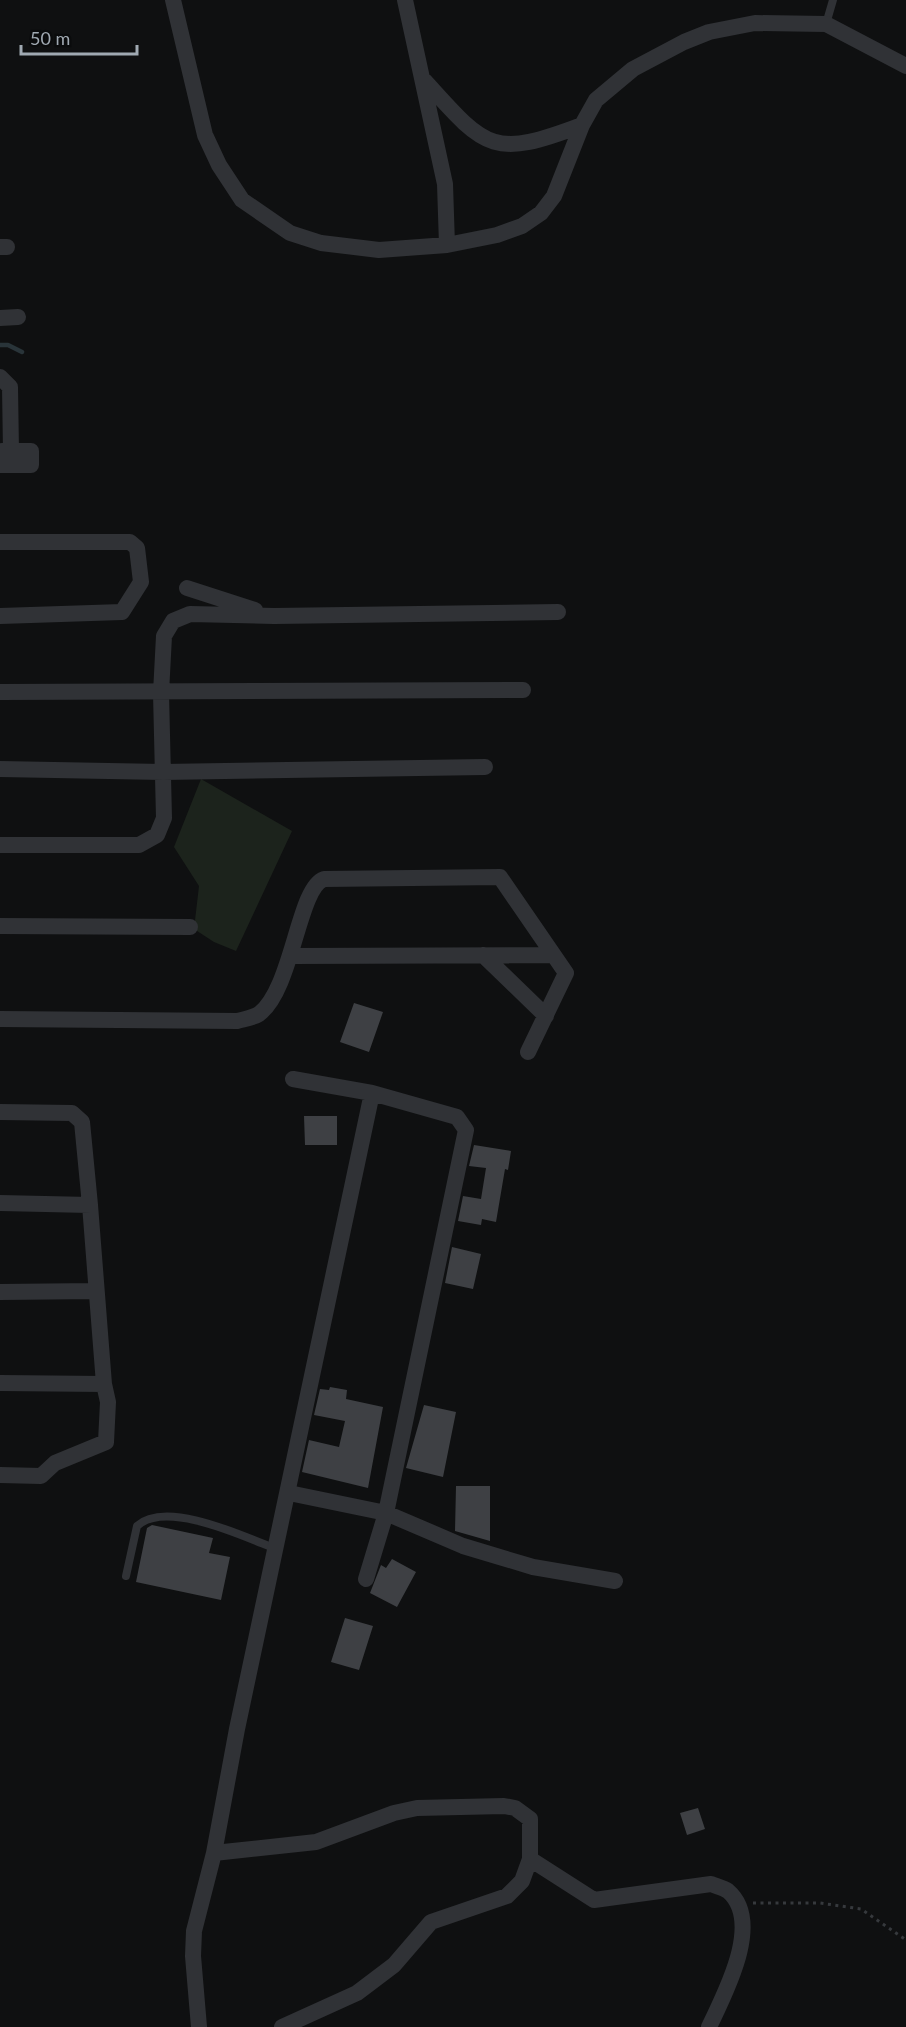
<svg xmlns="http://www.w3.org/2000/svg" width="906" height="2027" viewBox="0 0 906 2027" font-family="Lato,sans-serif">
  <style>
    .green { fill: #1c231c }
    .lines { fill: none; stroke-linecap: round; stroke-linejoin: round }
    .stream { stroke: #293439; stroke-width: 4.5 }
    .building { fill: #3e4044 }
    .path { stroke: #36393d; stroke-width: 3; stroke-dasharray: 3 4.5; stroke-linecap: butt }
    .service { stroke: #303236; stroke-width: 8 }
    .minor { stroke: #303236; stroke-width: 16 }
  </style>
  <rect width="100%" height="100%" fill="#0f1011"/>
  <path class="green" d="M201,779L292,831L236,951L214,942L194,929L199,886L174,847Z"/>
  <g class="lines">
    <path class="stream" d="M0,345H8L22,352"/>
  </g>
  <path class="building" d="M354,1003L383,1012L369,1052L340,1042Z
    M304,1116H337V1145H305Z
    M474,1145L511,1151L508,1170L505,1169L496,1222L482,1219L481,1225L458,1221L463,1196L481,1199L486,1168L469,1166Z
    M452,1247L481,1254L473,1289L445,1283Z
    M330,1387L347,1390L346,1399L383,1407L368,1488L302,1472L309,1440L339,1447L345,1421L314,1415L320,1389L329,1390Z
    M424,1405L456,1412L443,1477L406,1468Z
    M456,1486H490V1541L455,1531Z
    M152,1525L213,1538L209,1553L230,1557L221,1600L136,1582L147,1528Z
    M392,1559L416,1572L397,1607L370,1593L381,1565L386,1568Z
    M345,1618L373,1626L359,1670L331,1662Z
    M698,1808L705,1829L687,1835L680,1813Z"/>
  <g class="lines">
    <path class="path" d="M753,1903H820L861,1909L906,1940"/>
    <path class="service" d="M826,24L833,0
      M126,1576L137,1526C166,1499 245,1537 276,1549"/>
    <path class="minor" d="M173,0L205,135L219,165L242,200L290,233L321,243L379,250L447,245L497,235L522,226L541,213L554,196L582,125L596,100L633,69L684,42L709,32L755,23L826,24L906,66
      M405,0L445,184L447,245
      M425,81C486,149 493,159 582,125
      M0,247H7
      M0,318L18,317
      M0,377L10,387L11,451
      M0,465H31V451H2
      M0,542H130L137,548L141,582L122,612L0,616
      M187,588L255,610
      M0,692L523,690
      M0,769L163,772L485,767
      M0,845H139L157,835L164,818L161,693L164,636L173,621L190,614L274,616L558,612
      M0,926L190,927
      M483,955L546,1016
      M292,956L553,955
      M0,1019L237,1021C244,1019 253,1018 259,1014C293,988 298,888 324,879L500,877L566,973L528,1052
      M293,1079L372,1093L457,1117L466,1130L386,1513L366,1579
      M0,1112L72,1113L82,1122L90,1205L0,1203
      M0,1292L96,1291
      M0,1383L104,1384L90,1205
      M0,1475L41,1476L55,1463L106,1442L108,1402L104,1384
      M289,1493L386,1513L463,1546L533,1567L615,1581
      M214,1853L316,1842L394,1813L417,1808L504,1806L515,1808L530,1819V1859L522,1881L507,1896L431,1922L394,1965L357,1993L282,2027
      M530,1859L594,1900L711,1884C716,1886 724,1888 728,1891C764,1922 724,1995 709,2027
      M199,2027L193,1956L194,1931L214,1853L237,1729L372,1093"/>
  </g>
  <path d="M21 45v9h116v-9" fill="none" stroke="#a0a9b2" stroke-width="3"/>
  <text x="30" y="45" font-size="18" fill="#a0a9b2" stroke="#0a0b0c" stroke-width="4.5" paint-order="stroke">50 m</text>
</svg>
